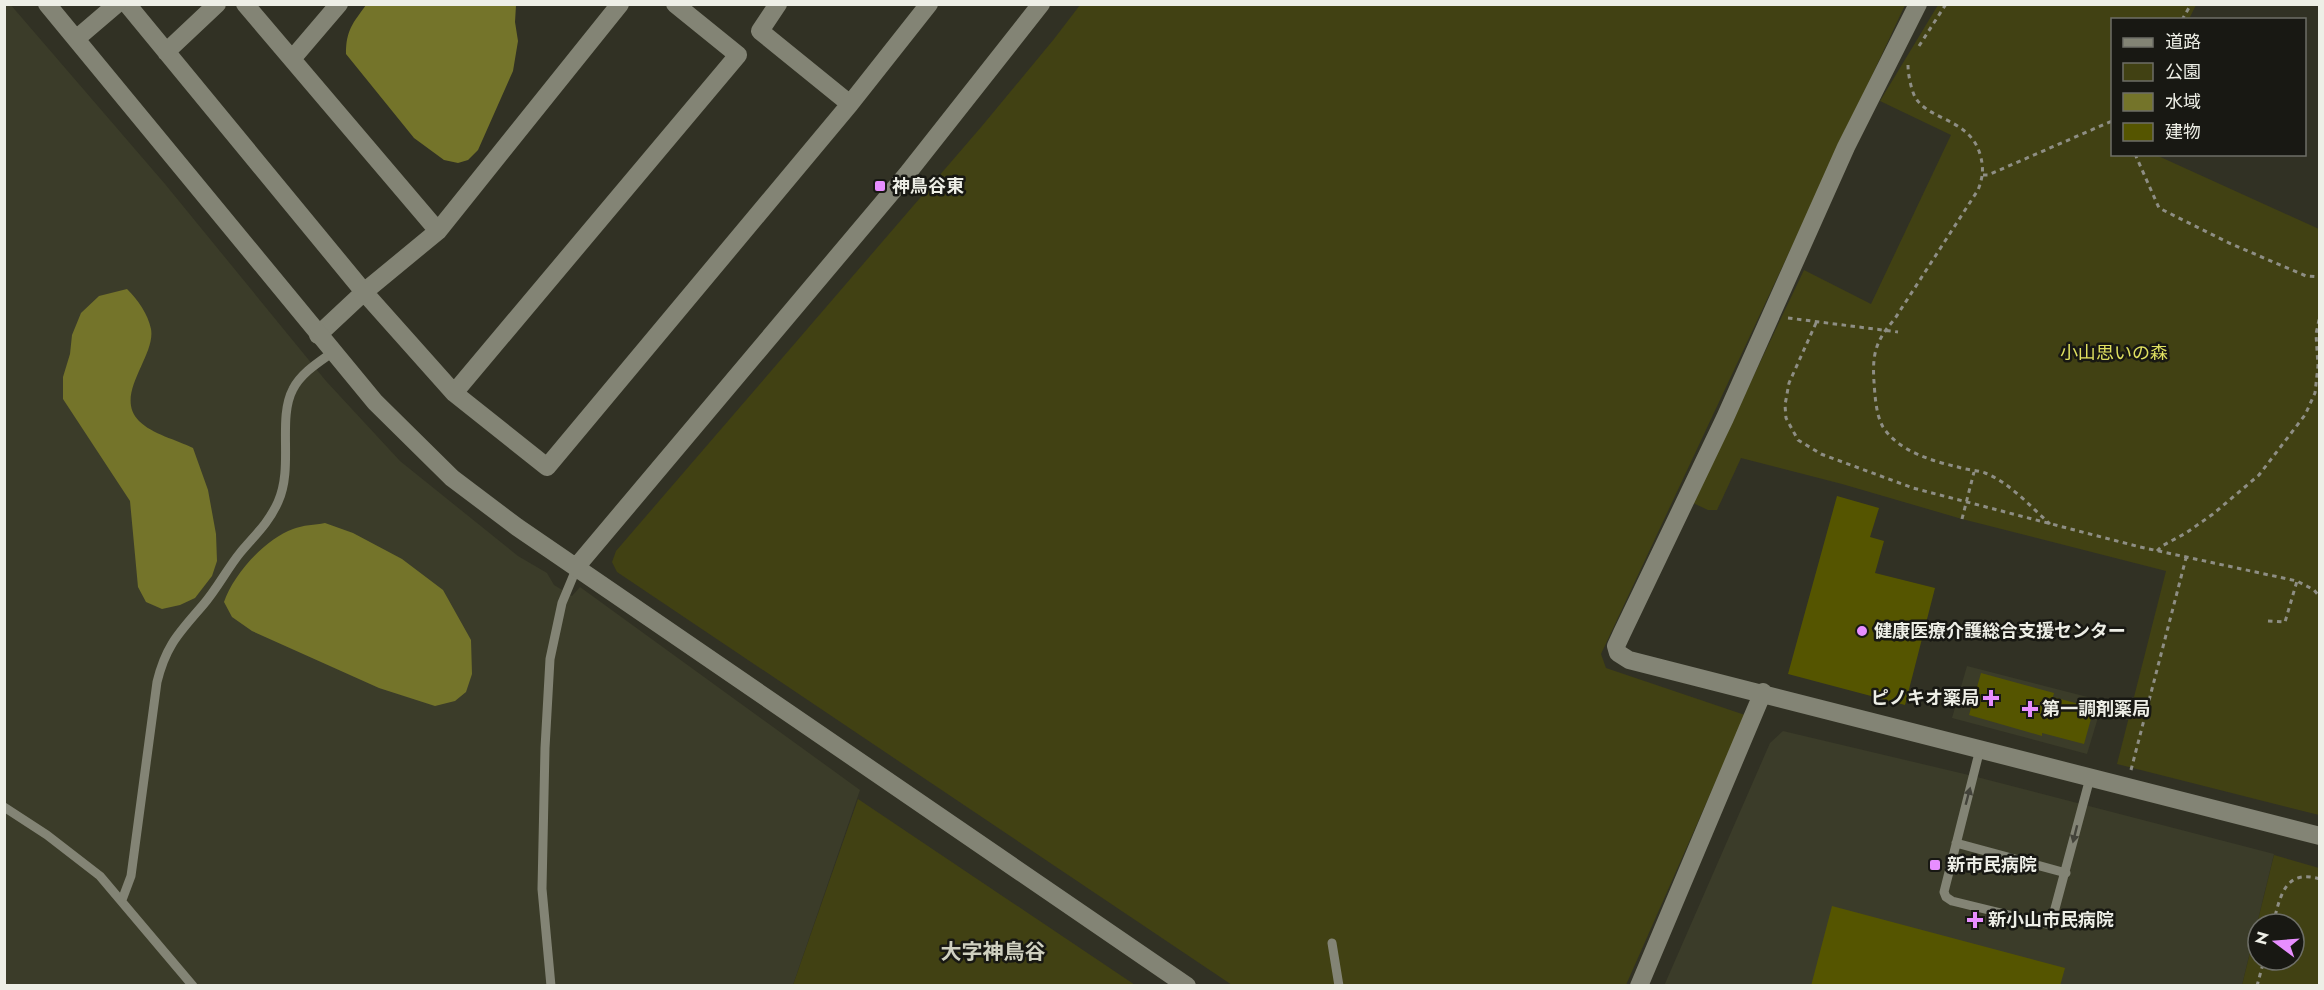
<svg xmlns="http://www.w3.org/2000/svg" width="2324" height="990" viewBox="0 0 2324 990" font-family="Jost,'Noto Sans JP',sans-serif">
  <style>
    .built { fill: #3b3c29 }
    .green { fill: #414113; fill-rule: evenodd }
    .water { fill: #74742a }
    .building { fill: #550 }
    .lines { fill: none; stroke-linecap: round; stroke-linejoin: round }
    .path { stroke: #8e8e84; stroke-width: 3; stroke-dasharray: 4.5 4.5; stroke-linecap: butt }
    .service { stroke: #838475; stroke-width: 9 }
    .minor { stroke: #838475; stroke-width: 18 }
    .tertiary { stroke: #838475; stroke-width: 18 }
    .oneway { fill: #43433a }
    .poi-dot { fill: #e88eff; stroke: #181813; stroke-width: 2 }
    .labels { text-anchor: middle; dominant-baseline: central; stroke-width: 5; stroke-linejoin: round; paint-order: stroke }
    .poi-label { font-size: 18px; font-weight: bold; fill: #edeee6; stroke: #181813; text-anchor: start }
    .park-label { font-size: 18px; fill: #dfe060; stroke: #181813 }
    .quarter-label { font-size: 21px; font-weight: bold; fill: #cfd0c0; stroke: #181813 }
  </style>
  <rect width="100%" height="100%" fill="#313124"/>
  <path class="built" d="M10,4L165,184L326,381L400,461L518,556L547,573L554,585L572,596L580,587L860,790L793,985L5,986L4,5Z
    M1967,666L2103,701L2087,754L1952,718Z
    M1783,731L1973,776L2274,854L2242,985L1664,986L1770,743Z"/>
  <path class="green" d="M1080,5H1905L1601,654L1606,668L1745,715L1626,985H1232L617,572L612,562L616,551L982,126L1054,39Z
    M1938,5H2196L2189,19L2112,20V154L2156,155L2319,229V815L2117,764L2166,571L1962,519L1842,484L1741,458L1717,510H1708L1693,503L1804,270L1871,304L1951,135L1880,101Z
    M858,799L1135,985H793Z
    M2274,855L2319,868V985H2242ZM2258,924H2294V960H2258Z"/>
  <path class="water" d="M366,5H516L515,22L518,41L513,71L478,150L468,160L458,163L444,160L414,138L346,54C346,30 353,23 366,5Z
    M127,289C138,300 148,314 151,329C156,356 113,395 139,421C152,434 177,440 193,448L208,490L216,534L217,561L212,576L195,598L180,605L162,609L146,602L138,587L130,501L63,399V377L70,354L72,335L81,313L99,296Z
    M325,523L353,533L402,559L443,590L471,640L472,674L466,692L455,701L435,706L379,688L252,631L232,617L224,602C233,575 265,539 293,529C303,525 315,525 325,523Z"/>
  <path class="building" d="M1837,496L1879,508L1870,537L1884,541L1875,573L1935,588L1905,705L1788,674Z
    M1981,673L2054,693L2053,697L2094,708L2084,744L2042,733V736L1969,715Z
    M1832,906L2065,968L2060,986H1811Z"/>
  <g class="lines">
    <path class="path" d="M2182,20L2191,4
      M1919,46L1946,4
      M1908,65C1908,74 1911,89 1915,97C1929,121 1969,118 1980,154C1984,168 1983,177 1978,190L1894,320C1876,340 1872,354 1874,382C1875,396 1876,415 1883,427C1898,451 1932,461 1958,467C1967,470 1977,470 1985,473C2009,482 2031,507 2050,524
      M2135,154L2159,208L2229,243L2306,276L2320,277
      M1983,175H1988L2112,121
      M1788,318L1898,332
      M1816,323L1789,383L1785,405L1786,418L1798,440L1821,454L1913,488L2140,547L2297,581L2314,590L2320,597
      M1962,519L1974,472
      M2157,551L2162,546L2186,533L2213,514L2259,475L2305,415L2315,393L2318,366L2316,334L2320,315
      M2268,621L2285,622L2297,581
      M2131,770L2186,558
      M2273,924C2280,898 2284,868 2320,879
      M2257,986L2264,960"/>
    <path class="service" d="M1980,749L1944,892L1946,897L1952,901L2046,924L2053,916L2090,778
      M4,807L47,835L100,876L193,986
      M1956,843L2066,873
      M122,900L131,876L157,682C166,645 179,633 203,605C217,589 227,569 240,553C255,535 268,524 278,502C294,467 277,419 293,389C301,373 319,362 333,352
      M1332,943L1339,986
      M551,986L542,889L545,748L550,659L562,603L577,567"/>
    <path class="minor" d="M127,4L364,292L454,393L547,467L850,104L929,4
      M245,4L438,231
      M778,4L760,31L850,104
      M166,52L217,4
      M292,59L339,4
      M318,335L364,292L438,231L620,4
      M454,393L738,55L675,4"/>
    <path class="tertiary" d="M47,4L375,402L452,478L517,527L1187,986
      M1918,4L1846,147L1725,418L1622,633L1616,646L1618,653L1629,660L2320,836
      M76,39L117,4
      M577,566L907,174L1041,4
      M1639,986L1763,692"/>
  </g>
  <defs><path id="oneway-solid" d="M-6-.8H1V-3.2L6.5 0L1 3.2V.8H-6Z" transform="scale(1.5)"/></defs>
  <g class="oneway">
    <use href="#oneway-solid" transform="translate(1968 796) rotate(-75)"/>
    <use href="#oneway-solid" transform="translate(2075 834) rotate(104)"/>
  </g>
  <g class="poi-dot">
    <rect x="874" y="180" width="12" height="12" rx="3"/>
    <circle cx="1862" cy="631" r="6"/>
    <path d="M1988 689h6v6h6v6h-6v6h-6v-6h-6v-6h6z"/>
    <path d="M2027 700h6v6h6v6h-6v6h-6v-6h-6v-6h6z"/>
    <rect x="1929" y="859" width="12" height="12" rx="3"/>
    <path d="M1972 911h6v6h6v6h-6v6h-6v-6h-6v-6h6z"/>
  </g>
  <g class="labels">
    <g class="poi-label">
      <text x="892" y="186">神鳥谷東</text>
      <text x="1874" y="631">健康医療介護総合支援センター</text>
      <text x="1979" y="698" text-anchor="end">ピノキオ薬局</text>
      <text x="2042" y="709">第一調剤薬局</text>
      <text x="1947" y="865">新市民病院</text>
      <text x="1988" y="920">新小山市民病院</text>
    </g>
    <g class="park-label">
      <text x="2114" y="353">小山思いの森</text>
    </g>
    <g class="quarter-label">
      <text x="993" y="952">大字神鳥谷</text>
    </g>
  </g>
  <rect width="2324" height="990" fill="none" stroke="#edeee6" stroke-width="12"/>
  <rect x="2111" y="18" width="195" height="138" fill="#181813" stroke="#6d6e67" stroke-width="1.5"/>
  <rect x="2123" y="38" width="30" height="9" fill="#838475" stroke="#6d6e67" stroke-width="1.5"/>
  <text x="2165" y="48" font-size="18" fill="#edeee6">道路</text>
  <rect x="2123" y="63" width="30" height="18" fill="#414113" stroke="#6d6e67" stroke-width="1.5"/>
  <text x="2165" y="78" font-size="18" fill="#edeee6">公園</text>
  <rect x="2123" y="93" width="30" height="18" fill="#74742a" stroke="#6d6e67" stroke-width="1.5"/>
  <text x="2165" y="108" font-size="18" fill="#edeee6">水域</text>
  <rect x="2123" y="123" width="30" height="18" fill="#555500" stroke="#6d6e67" stroke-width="1.5"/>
  <text x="2165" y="138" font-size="18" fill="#edeee6">建物</text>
  <g transform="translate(2276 942) rotate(286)"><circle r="28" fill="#181813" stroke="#6d6e67" stroke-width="1.5"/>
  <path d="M0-4.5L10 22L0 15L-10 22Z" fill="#e88eff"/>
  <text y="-9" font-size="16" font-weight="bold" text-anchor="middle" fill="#edeee6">N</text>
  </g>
</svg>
